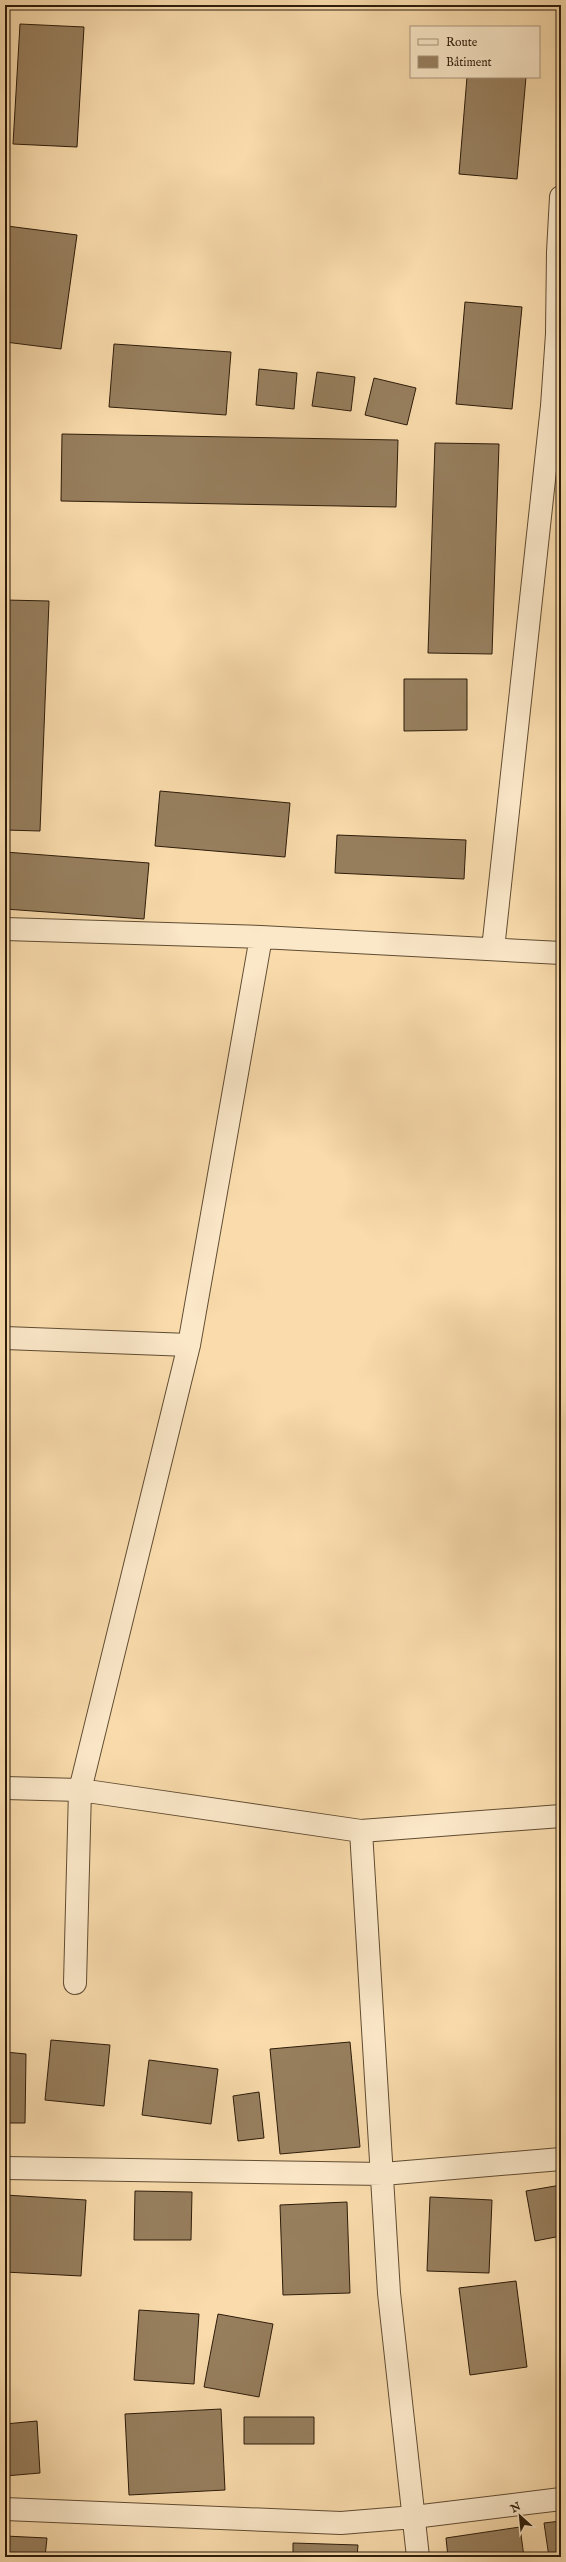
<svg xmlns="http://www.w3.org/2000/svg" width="566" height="2562" viewBox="0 0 566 2562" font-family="'IM FELL English',serif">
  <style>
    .building { fill: #977f5e; stroke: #2d1c0a }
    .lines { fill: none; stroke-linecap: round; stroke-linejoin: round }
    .minor-casing { stroke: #604c32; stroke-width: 24 }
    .minor { stroke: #fbe8c9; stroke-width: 22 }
  </style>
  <rect width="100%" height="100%" fill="#f9dbac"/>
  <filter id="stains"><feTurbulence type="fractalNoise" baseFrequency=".005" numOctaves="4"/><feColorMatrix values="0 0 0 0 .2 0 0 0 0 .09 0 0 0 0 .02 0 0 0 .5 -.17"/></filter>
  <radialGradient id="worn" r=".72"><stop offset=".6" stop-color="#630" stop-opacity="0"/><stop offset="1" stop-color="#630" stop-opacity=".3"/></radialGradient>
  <path class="building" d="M20,24L84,27L77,147L13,144Z
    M467,77H526L517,179L459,174Z
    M7,226L77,235L61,349L5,342Z
    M465,302L522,307L512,409L456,404Z
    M114,344L231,352L226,415L109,407Z
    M259,369L297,373L294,409L256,405Z
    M317,372L355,377L351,411L312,406Z
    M374,378L416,388L407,425L365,415Z
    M62,434L398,440L396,507L61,501Z
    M435,443L499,444L492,654L428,653Z
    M5,600L49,601L40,831L5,830Z
    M404,679H467V730L404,731Z
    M160,791L290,803L285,857L155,846Z
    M337,835L466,840L464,879L335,873Z
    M5,852L149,863L144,919L5,909Z
    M51,2040L110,2045L104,2106L45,2100Z
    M350,2042L360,2147L280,2154L270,2049Z
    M5,2052L26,2054L25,2123H5Z
    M149,2060L218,2069L211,2124L142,2115Z
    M259,2092L264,2138L238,2141L233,2096Z
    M561,2185V2236L535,2241L526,2191Z
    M135,2191L192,2192L191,2240H134Z
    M5,2195L86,2200L81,2276L5,2272Z
    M430,2197L492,2200L489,2273L427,2271Z
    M347,2202L350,2293L283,2295L280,2205Z
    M516,2281L527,2367L470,2375L459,2288Z
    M139,2310L199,2314L194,2384L134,2380Z
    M218,2314L273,2324L259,2397L204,2387Z
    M558,2383H561V2457H560Z
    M221,2409L225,2490L129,2495L125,2414Z
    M244,2417H314V2444H244Z
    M37,2421L40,2473L5,2476V2424Z
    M561,2521V2557H549L544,2523Z
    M520,2527L524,2557H448L446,2538Z
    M5,2536L47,2538L45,2557H5Z
    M293,2543L358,2545L357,2557H293Z"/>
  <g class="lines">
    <defs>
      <path id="minor" d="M5,929L261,937L561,953
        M493,949L552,406L557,334L558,252L561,197
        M5,1338L189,1345
        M5,1788L80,1790L361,1831L561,1816
        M361,1831L389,2293L418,2557
        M75,1983L80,1790L189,1345L261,937
        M5,2168L383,2174L561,2159
        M5,2509L341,2523L414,2517L561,2499"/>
    </defs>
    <use href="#minor" class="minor-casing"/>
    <use href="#minor" class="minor"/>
  </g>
  <rect width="566" height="2562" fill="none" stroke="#f9dbac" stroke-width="20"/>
  <rect x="6" y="6" width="554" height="2550" fill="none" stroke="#2d1c0a" stroke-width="2"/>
  <rect x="10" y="10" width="546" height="2542" fill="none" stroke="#2d1c0a"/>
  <rect x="410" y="26" width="130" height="52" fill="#fbe8c9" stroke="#a9967d"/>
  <rect x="418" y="39" width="20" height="6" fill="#fbe8c9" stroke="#a9967d"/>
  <text x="446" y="46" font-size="12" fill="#2d1c0a">Route</text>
  <rect x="418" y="56" width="20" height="12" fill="#977f5e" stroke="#a9967d"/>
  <text x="446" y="66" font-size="12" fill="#2d1c0a">Bâtiment</text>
  <g transform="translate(520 2516) rotate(333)" stroke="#fbe8c9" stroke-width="3" paint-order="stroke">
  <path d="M0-3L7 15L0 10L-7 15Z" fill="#2d1c0a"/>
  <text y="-6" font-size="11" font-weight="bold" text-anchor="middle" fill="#2d1c0a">N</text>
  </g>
  <rect width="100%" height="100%" filter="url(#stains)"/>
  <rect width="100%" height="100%" fill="url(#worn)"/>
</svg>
